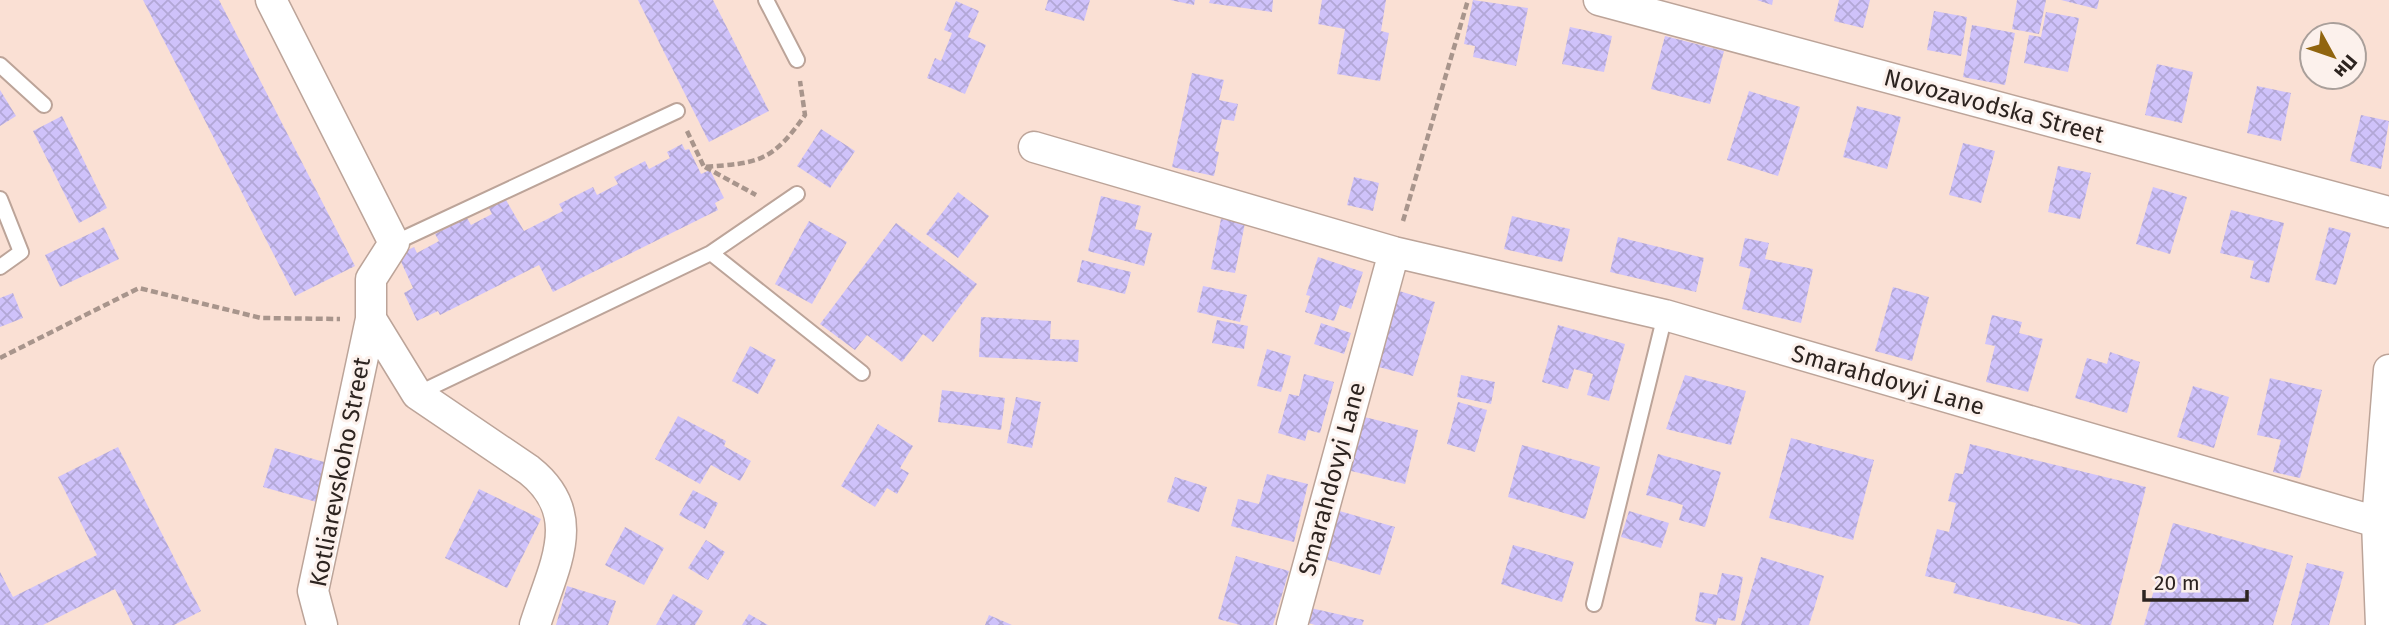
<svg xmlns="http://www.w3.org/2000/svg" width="2389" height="625" viewBox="0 0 2389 625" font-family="'Fira Sans',sans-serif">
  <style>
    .building { fill: url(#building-cross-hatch) }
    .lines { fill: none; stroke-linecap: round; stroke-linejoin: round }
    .service-casing { stroke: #bca499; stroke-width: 18 }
    .minor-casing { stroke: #bca499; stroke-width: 33 }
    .path { stroke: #a8958c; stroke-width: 4.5; stroke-dasharray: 7 3.5; stroke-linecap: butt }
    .service { stroke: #fff; stroke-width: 14 }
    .minor { stroke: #fff; stroke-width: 30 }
    .labels { text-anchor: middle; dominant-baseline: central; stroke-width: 6; stroke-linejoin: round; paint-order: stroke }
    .street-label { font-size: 24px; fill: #2d2420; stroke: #fcf1ec }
  </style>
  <defs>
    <pattern id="building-cross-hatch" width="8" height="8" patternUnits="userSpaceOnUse" patternTransform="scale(1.75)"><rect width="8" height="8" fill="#cfc2fa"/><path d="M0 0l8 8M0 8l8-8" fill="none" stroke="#b2a7d6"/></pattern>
  </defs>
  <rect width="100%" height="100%" fill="#fae0d4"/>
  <path class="building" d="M143,0H219L355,266L295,296Z
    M638,0H713L769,111L709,142Z
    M1048,0H1090L1084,21L1045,10Z
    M1170,0H1195L1194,5Z
    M1210,0H1273L1272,12L1209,3Z
    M1322,0H1386L1381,31L1389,33L1380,81L1337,74L1345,29L1318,24Z
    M1473,0L1528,8L1516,66L1473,57L1475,46L1464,44Z
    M1757,0H1773L1772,5Z
    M1839,0H1870L1863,28L1834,21Z
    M2017,0H2046L2039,34L2012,29Z
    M2061,0H2099L2097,9Z
    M956,1L979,11L968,37L986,45L965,94L927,78L935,58L941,61L952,33L944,30Z
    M1934,11L1967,17L1961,56L1927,50Z
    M2046,12L2079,18L2068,72L2024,63L2029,35L2041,37Z
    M1972,25L2015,33L2005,85L1963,77Z
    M1570,27L1612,36L1604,72L1562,64Z
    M1665,36L1724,51L1710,104L1651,89Z
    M2157,64L2193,72L2182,123L2145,115Z
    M1192,73L1224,80L1219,100L1238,104L1234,121L1222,119L1215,151L1219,152L1214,176L1172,167Z
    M2257,86L2291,93L2281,141L2247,133Z
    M0,90L16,116L0,126Z
    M1749,91L1800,107L1778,176L1727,160Z
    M1857,106L1901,117L1887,169L1843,157Z
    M2361,115L2389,121L2381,169L2350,161Z
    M62,116L107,208L79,223L33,131Z
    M821,129L855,151L830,188L797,166Z
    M1963,143L1995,151L1981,203L1949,195Z
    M682,144L685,150L689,149L701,174L710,170L724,198L715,203L718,210L553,292L539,265L440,315L438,311L417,321L404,293L413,288L398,255L414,247L417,253L439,241L435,234L467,218L471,225L492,214L489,208L506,200L524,231L563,211L559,204L593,187L597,195L618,184L614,177L645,161L649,169L670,158L667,152Z
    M2058,166L2091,173L2080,219L2048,212Z
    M1354,177L1379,183L1373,211L1347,205Z
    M2153,187L2187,197L2170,254L2136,244Z
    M958,192L989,216L958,258L926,234Z
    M1101,196L1141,206L1135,229L1152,233L1144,266L1088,251Z
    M2231,210L2284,223L2269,283L2250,278L2254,261L2220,253Z
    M1512,216L1570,229L1562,262L1504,249Z
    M1221,219L1245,223L1235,273L1211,269Z
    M809,221L847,242L812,304L775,284Z
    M896,223L977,284L933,342L923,334L902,362L867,335L855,350L820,324Z
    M104,227L119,259L60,287L45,255Z
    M2329,227L2351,233L2336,285L2315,280Z
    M1618,237L1704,258L1696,292L1610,272Z
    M1745,238L1769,243L1765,259L1813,269L1801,323L1742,309L1751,269L1739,266Z
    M1318,257L1363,272L1351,309L1340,305L1334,321L1305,312L1310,296L1306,295Z
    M1082,260L1131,272L1125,294L1077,282Z
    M1203,286L1247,295L1240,322L1197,312Z
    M1893,287L1929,297L1912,361L1875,351Z
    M1396,290L1435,302L1413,376L1375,366Z
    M13,293L23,318L0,327V298Z
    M1992,315L2022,322L2019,333L2043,339L2028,392L1986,382L1995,346L1985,344Z
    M981,317L1051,321L1050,339L1079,340L1078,362L979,357Z
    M1217,320L1248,326L1244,349L1212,343Z
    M1321,323L1351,333L1344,354L1314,344Z
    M1558,325L1625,344L1609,401L1587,395L1593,374L1574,369L1568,389L1542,382Z
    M750,346L776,360L758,394L732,381Z
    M1267,349L1291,356L1281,392L1257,386Z
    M2110,352L2140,362L2127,413L2075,398L2087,358L2107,364Z
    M1304,374L1334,382L1320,433L1308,430L1305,441L1278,433L1289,394L1299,396Z
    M1461,375L1495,382L1491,404L1457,397Z
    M1685,375L1746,391L1731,445L1666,429Z
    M2270,378L2322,390L2300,478L2273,472L2281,440L2257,435Z
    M2193,386L2229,397L2214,448L2177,437Z
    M942,390L1005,398L1001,430L938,422Z
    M1016,397L1041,402L1032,448L1007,443Z
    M1458,402L1487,410L1475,452L1447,444Z
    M678,416L726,441L724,446L751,461L740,481L711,465L700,484L655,459Z
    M1360,416L1418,430L1405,484L1347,470Z
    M878,424L913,446L900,468L909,473L897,494L887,488L875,507L841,486Z
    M1791,438L1874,460L1853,540L1769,518Z
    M1970,444L2146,487L2111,625H2083L1953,593L1956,583L1925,576L1937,529L1949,532L1956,503L1948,501L1955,473L1963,474Z
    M1522,445L1600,467L1585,519L1508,497Z
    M118,447L201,611L174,625H133L115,589L43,625H0V572L13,597L97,555L58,477Z
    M275,448L331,464L320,503L263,487Z
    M1658,454L1721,472L1705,527L1679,520L1683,505L1646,495Z
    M1267,474L1308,484L1294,542L1231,526L1238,499L1259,504Z
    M1175,477L1207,487L1199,512L1167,502Z
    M479,489L541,519L507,588L445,558Z
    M693,490L718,503L705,529L679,515Z
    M1336,510L1395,527L1380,575L1321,558Z
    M1629,511L1669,523L1661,548L1621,537Z
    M2173,523L2293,556L2273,625H2144Z
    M625,527L664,548L644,585L605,565Z
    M706,540L725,552L708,580L688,568Z
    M1513,545L1574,562L1562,602L1501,584Z
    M1236,556L1289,571L1273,625H1240L1218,619Z
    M1761,557L1824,576L1809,625H1741Z
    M2307,563L2344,572L2329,625H2291Z
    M1722,573L1743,577L1735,621L1718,618L1716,625L1695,621L1700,592L1717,595Z
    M567,586L616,601L608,625H556Z
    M673,594L703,611L695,625H656Z
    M1306,607L1364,620L1362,625H1315L1302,621Z
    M749,614L768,625H742Z
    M989,615L1012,625H985Z"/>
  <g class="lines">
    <defs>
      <path id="service" d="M766,0L797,60
        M0,65L44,105
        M0,199L21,252L0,267
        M394,243L677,111
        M711,253L862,373
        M417,394L711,253L797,194
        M1594,604L1665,315"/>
      <path id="minor" d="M271,0L394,243L371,279V319L417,394L529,470C586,515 553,567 535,625
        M1599,0L2389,212
        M1034,147L1394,252L1665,315L2377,522
        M322,625L313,591L371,319
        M1292,625L1394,252
        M2381,625L2377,522L2389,370"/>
    </defs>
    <use href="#service" class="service-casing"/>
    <use href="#minor" class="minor-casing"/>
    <path class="path" d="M687,131L704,167C759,163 772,162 805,115L800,81
      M705,167L756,195
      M1403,221L1468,0
      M0,358L139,288L261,318L340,319"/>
    <use href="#service" class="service"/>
    <use href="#minor" class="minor"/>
  </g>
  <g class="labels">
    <g class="street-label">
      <text transform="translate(1994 106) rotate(15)">Novozavodska Street</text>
      <text transform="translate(1888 380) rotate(16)">Smarahdovyi Lane</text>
      <text transform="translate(340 472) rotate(-79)">Kotliarevskoho Street</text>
      <text transform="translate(1332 479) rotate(-75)">Smarahdovyi Lane</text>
    </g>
  </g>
  <g transform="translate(2333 56) rotate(130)"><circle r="33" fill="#fcf1ec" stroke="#a99f9a" stroke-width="2"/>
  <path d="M0-5L12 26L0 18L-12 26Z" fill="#91650f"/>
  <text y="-10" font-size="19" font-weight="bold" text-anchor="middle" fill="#2d2420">Пн</text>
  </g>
  <path d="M2144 590v10h103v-10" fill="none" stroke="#2d2420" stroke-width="3.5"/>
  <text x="2154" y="590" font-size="21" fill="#2d2420" stroke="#fcf1ec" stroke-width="5" paint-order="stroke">20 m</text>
</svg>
